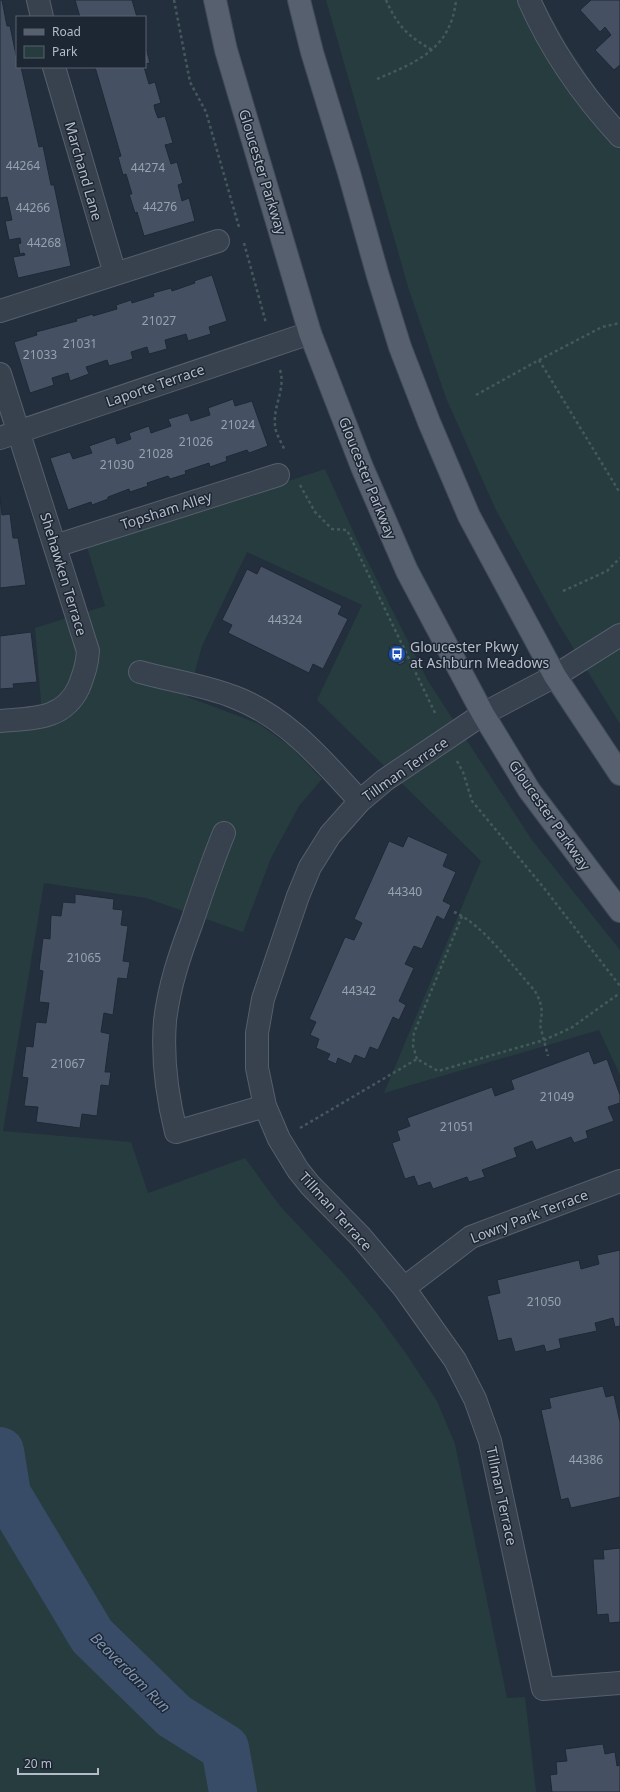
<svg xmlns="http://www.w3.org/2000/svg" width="620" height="1792" viewBox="0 0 620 1792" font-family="'Noto Sans',sans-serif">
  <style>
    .green { fill: #263c3f }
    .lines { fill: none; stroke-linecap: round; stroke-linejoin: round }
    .river { stroke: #394c67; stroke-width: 48 }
    .building { fill: #455162; stroke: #1f2835 }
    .minor-casing { stroke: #565f6c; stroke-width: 24 }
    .major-casing { stroke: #414a57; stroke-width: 24 }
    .path { stroke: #44595c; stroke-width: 2.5; stroke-dasharray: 3 3; stroke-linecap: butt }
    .minor { stroke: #38414e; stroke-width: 22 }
    .major { stroke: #56606e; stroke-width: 22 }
    .labels { text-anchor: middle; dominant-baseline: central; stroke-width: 3; stroke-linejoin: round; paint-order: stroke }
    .number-label { font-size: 12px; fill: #98a1af }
    .street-label { font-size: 14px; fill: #b4bcc9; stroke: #1d2633 }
    .poi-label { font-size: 14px; fill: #b4bcc9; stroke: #1d2633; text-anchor: start }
    .water-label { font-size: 15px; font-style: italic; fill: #7c92b1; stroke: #1d2633 }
  </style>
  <rect width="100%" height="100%" fill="#242f3e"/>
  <path class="green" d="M326,0H542L565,42L610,110L620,119V724L555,618L495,508L446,398L409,290Z
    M325,469L358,542L428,681L532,840L620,950V1075L599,1030L384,1093L481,861L317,700L362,605L247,552L202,646L188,697L259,724L290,746L322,779L299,806L271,858L243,932L146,898L44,883L3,1131L131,1142L148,1193L245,1158L280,1206L343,1273L375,1311L407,1355L437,1401L455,1444L507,1698L525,1697L536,1792H0V731L43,727L35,628L105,606L87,547Z"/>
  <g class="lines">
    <path class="river" d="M0,1451L7,1494L92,1636L174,1716L225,1748L233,1792"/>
  </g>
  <path class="building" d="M0,0H2L7,26H10L17,60V67H21L39,147L43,146L51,185H54L71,266L18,278L13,257L25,255L24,253L20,254L18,244L21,243L20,238L9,240L5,221L12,220L7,197L0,198Z
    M75,0H132L137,17H80Z
    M591,0H620V65L614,70L595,50L611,35L605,27L600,32L580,10Z
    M145,44L150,63L145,64Z
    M95,67H144L149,84L155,82L161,103L154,105L155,110L158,118L165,116L173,143L165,145L171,164L177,162L183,183L178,185L182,201L189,198L195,221L144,236L137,212L135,213L129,194H132L126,174L123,175L118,157L121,156Z
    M212,275L227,321L209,327L211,334L188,341L186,334L165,340L167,349L149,354L147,347L131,352L133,359L109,366L107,360L86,367L89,374L70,381L68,373L52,378L54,385L30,393L14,342L37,335L36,332L77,321L76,319L93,314V316L117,309L116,305L131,300L132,303L154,296L153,293L171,288L172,291L195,283L194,281Z
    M233,399L235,406L252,401L268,446L249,453L247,450L226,457L227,461L210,467L209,463L185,471L186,474L170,479L168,476L147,483L148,486L130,492L129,489L108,497V499L92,505L91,502L68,510L50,458L70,452L73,459L92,453L89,446L115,437L117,444L131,439L129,433L149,426L151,433L171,426L168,419L188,413L191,421L210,415L208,408Z
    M0,497L2,515L10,514L13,538H18L26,585L0,588Z
    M261,566L342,606L338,614L348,619L323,669L313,664L309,673L228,633L232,625L222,620L247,569L257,574Z
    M31,632L37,682L13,684L14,688L0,689V636Z
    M395,644L405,662L399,665L389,647Z
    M408,836L448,854L443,866L456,872L443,901L451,905L444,920L437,916L422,949L414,946L405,964L414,968L399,1001L406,1005L399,1020L393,1017L378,1050L370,1047L365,1059L355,1055L351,1064L338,1058L336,1064L327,1060L330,1054L316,1048L319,1039L310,1035L316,1022L309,1019L345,937L354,940L362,923L354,919L389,841L403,847Z
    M75,894L114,899L113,909L123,910L121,925L128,926L123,961L130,962L127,979L118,978L113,1015L104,1013L101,1032L110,1034L105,1072H111L109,1086L101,1085L97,1116L82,1114L80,1128L36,1122L38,1107L24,1106L28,1078L22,1077L26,1046L33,1047L36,1022L46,1023L49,1003L39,1002L43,971L39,970L43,938L50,939L51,915L61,916L63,902L75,903Z
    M589,1051L594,1064L607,1059L620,1095V1103L608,1107L614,1121L586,1131L588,1138L574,1143L571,1137L536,1150L532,1141L514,1148L517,1157L482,1170L485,1177L469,1182L467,1177L433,1189L430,1182L418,1186L414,1176L405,1179L392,1143L400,1140L397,1131L410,1126L407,1118L492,1087L495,1096L514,1089L511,1080Z
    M620,1250V1326L615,1327L613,1318L595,1323L597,1331L559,1339L561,1348L546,1352L544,1345L515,1352L511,1338L498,1341L487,1296L500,1293L497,1280L579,1260L581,1269L599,1264L597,1255Z
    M603,1386L606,1397L614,1395L620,1422V1497L571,1508L568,1498L561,1500L541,1410L551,1408L549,1398Z
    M620,1548V1622L609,1623L608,1614L597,1615L593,1559H604L603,1550Z
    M603,1744L605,1754L615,1752L617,1766L620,1765V1792H552L550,1775L557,1774L556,1762L567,1761L565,1749Z"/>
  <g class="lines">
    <defs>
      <path id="minor" d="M38,0L42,17
        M529,0C551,50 583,96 620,136
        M54,67L115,274
        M0,311L218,241
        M0,374L88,651C87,666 84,673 79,687C63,721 32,718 0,721
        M0,438L310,333
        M55,546L278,475
        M620,635L555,676L483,714L385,780L360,801L330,835L310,867L298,896L263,999L257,1033V1068L265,1106L279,1139L298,1170L310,1185L361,1237L404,1288L455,1360L475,1399L490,1441L543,1689L620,1683
        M140,672C172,681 204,685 234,697C287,717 323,761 360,801
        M224,833C212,862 202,892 192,922C180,954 169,986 165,1021C162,1058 167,1096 176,1132L265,1106
        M404,1288L471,1237L620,1181"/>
      <path id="major" d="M215,0L226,50L310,333L362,467L407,571L483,714L529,790L620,911
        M299,0L312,52L349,173L378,276L400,347L429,422L469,516L555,676L620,774"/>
    </defs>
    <use href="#minor" class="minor-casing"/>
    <use href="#major" class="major-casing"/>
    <path class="path" d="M174,0L190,82L206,112L239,227
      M386,0C398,27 408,36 432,50
      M377,79C417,62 451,49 456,0
      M244,243L266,323
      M539,360L602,327L620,323
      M280,370C286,388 273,406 275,425C275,433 282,443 285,451
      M476,395L539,360L620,493
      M300,485L315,512L332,529L347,530L436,715
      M563,591L607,571L620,558
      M457,761L463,772L472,801L544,888L620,986
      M454,912C484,925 513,967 535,991L540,1001L542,1012L540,1025L548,1056
      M417,1059L413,1046L414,1033L462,916
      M300,1128L417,1059L438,1071L544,1040L571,1028L620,993"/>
    <use href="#minor" class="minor"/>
    <use href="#major" class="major"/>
  </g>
  <defs>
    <symbol id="bus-disc" viewBox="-11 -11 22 22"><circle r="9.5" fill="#1a4fb4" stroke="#1d2633"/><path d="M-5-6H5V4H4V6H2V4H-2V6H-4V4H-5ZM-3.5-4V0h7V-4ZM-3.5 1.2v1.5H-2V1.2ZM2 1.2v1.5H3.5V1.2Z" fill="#fff"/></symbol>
  </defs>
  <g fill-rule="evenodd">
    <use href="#bus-disc" x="387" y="644" width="20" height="20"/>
  </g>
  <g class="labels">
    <g class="number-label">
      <text x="23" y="165">44264</text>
      <text x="148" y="167">44274</text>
      <text x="160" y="206">44276</text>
      <text x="33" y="207">44266</text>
      <text x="44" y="242">44268</text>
      <text x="159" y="320">21027</text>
      <text x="80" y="343">21031</text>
      <text x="40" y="354">21033</text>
      <text x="238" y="424">21024</text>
      <text x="196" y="441">21026</text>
      <text x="156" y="453">21028</text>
      <text x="117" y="464">21030</text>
      <text x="285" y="619">44324</text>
      <text x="405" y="891">44340</text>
      <text x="84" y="957">21065</text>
      <text x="359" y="990">44342</text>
      <text x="68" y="1063">21067</text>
      <text x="557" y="1096">21049</text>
      <text x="457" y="1126">21051</text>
      <text x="544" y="1301">21050</text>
      <text x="586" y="1459">44386</text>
    </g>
    <g class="street-label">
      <text transform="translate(84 171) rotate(74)">Marchand Lane</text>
      <text transform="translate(263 172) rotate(73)">Gloucester Parkway</text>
      <text transform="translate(155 385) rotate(-19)">Laporte Terrace</text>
      <text transform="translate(368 478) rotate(68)">Gloucester Parkway</text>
      <text transform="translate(166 510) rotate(-18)">Topsham Alley</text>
      <text transform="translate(64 574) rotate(73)">Shehawken Terrace</text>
      <text transform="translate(405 769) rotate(-35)">Tillman Terrace</text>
      <text transform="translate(550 815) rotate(55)">Gloucester Parkway</text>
      <text transform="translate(336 1211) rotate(48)">Tillman Terrace</text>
      <text transform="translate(529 1216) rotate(-21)">Lowry Park Terrace</text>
      <text transform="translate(502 1496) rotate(78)">Tillman Terrace</text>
    </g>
    <g class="poi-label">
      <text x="410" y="646">Gloucester Pkwy<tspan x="410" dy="16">at Ashburn Meadows</tspan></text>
    </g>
    <g class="water-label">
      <text transform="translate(131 1672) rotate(45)">Beaverdam Run</text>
    </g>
  </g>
  <rect x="16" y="16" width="130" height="52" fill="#1d2633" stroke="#59626f"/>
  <rect x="24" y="29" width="20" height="6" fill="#56606e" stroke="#59626f"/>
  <text x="52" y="36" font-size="12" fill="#b4bcc9">Road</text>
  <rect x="24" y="46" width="20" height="12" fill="#263c3f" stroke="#59626f"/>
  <text x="52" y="56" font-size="12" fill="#b4bcc9">Park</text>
  <path d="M18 1768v6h80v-6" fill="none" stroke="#b4bcc9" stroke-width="2"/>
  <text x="24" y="1768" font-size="12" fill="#b4bcc9" stroke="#1d2633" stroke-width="3" paint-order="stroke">20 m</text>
</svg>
